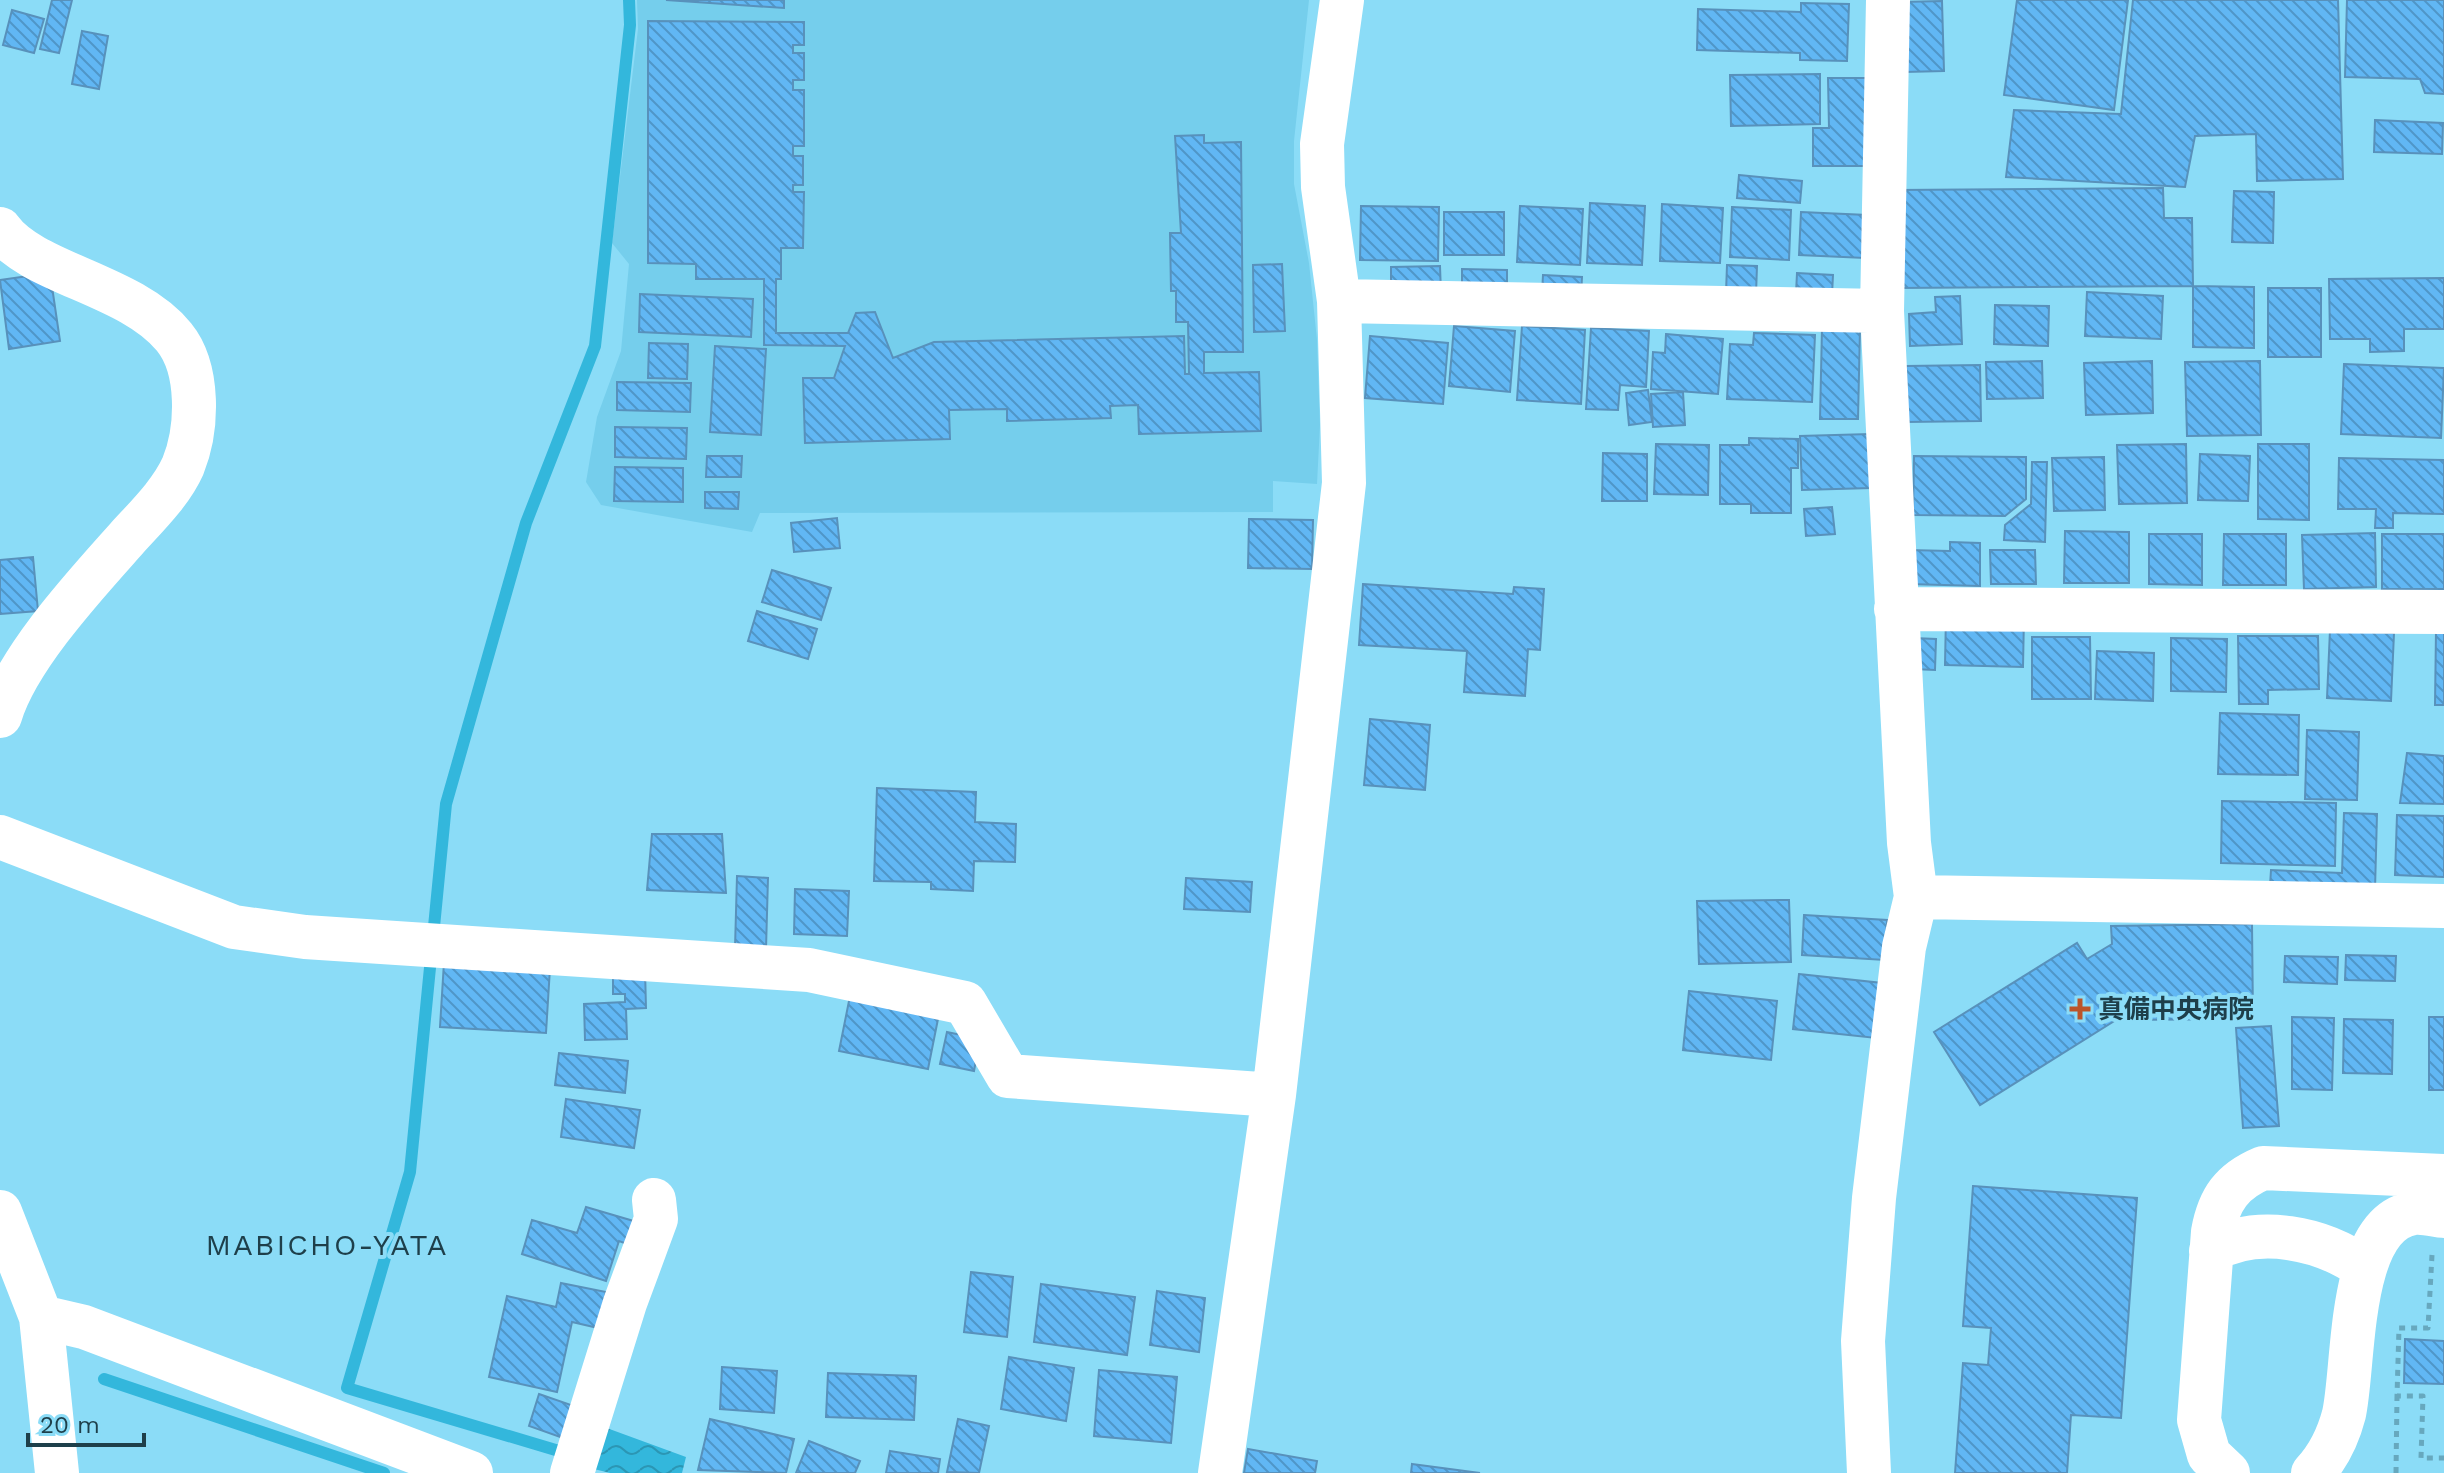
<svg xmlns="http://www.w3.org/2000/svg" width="2444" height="1473" viewBox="0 0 2444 1473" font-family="'Work Sans','Noto Sans JP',sans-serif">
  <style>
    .built { fill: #75ceec }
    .water { fill: url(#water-waves) }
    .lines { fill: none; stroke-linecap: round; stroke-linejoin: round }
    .stream { stroke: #33b7dc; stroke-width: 12 }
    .building { fill: url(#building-back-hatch); stroke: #5891bb; stroke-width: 2 }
    .path { stroke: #67a8be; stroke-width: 5; stroke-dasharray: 6 6; stroke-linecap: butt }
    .minor { stroke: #fff; stroke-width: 44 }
    .poi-dot { fill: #bb552a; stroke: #8bdcf7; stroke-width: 3 }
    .labels { text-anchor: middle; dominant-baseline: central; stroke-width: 8; stroke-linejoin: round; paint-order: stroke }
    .poi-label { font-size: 26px; font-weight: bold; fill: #1e3f4a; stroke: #8bdcf7; text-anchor: start }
    .quarter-label { font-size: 30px; letter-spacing: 2px; fill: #1e3f4a; stroke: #8bdcf7 }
  </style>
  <defs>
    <pattern id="water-waves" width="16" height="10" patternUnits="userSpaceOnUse" patternTransform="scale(2)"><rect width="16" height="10" fill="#33b7dc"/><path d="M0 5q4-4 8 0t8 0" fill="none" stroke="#2b96b4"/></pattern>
    <pattern id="building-back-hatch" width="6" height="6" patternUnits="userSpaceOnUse" patternTransform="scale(2)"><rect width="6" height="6" fill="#61b7f4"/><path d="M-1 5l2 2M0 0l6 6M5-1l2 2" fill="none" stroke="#4f96c8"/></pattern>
  </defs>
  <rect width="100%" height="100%" fill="#8bdcf7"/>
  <path class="built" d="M637,0H1309L1294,141V184L1309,263L1317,340L1320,425L1317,484L1273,481V512L760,513L752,532L601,505L586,482L597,417L621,351L629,264L612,243L638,29Z"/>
  <path class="water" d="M604,1427L686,1457L682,1473H610L590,1468Z"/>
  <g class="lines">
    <path class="stream" d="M104,1379L384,1473
      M569,1454L347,1388L410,1172L446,804L526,523L595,346L630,25L629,0"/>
  </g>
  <path class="building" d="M52,0H72L59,53L40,49Z
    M666,0H784V8Z
    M2017,0H2128L2114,110L2004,95Z
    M2133,0H2338L2343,179L2257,181L2256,134L2195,136L2185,187L2006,177L2014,110L2121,114Z
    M2347,0H2444V94L2425,93L2420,79L2345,77Z
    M1942,1L1944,71L1905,72L1902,2Z
    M1801,3L1849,4L1847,61L1800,60V53L1697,50L1698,9L1801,12Z
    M12,10L44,19L34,53L3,45Z
    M648,21L804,22V45H793V53H804V80H793V90H804V146H793V156H803V185H793V192H804L803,248H781V279H776V333H848L856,313L875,312L893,358L934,342L1184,336L1185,374H1189L1188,322H1176V291H1171L1170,233H1181L1175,136L1204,135V143L1241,142L1243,352H1204V373L1259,372L1261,431L1139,434L1138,405L1110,406L1111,418L1007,421V409L949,410L950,439L805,443L803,378H834L845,346L764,345V279H696V264L648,263Z
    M82,31L108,36L99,89L72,84Z
    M1820,74V124L1731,126L1730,75Z
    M1828,78H1874L1875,166H1813V128H1829Z
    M2375,120L2443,123L2442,154L2374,152Z
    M1739,175L1802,181L1800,203L1737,198Z
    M2163,188L2164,218H2192L2193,286L1898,288L1897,190Z
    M2234,191L2274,192L2273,243L2232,242Z
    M1590,203L1645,206L1642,265L1587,263Z
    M1662,204L1723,208L1720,263L1660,261Z
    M1361,206L1439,207L1438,261L1360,260Z
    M1520,206L1583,209L1580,265L1517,262Z
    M1732,207L1791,210L1789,260L1730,257Z
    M1444,212H1504V255H1444Z
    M1801,212L1867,215L1865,258L1799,255Z
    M1282,264L1285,331L1254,332L1253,265Z
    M1727,265L1757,266L1756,294L1726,293Z
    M1440,266L1441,293L1391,294V267Z
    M1462,269L1507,270V296L1462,295Z
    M50,273L60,341L9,349L0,280Z
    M1797,273L1833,275L1832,295L1796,294Z
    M1543,275L1582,277L1581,296L1542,294Z
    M2444,278V329H2404V351L2370,352V339H2330L2329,279Z
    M2193,286L2254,287V348L2193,347Z
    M2268,288H2321V357H2268Z
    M2087,292L2163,296L2161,339L2085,336Z
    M640,294L753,299L751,337L639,332Z
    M1960,296L1962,344L1910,346L1909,314L1936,312L1935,297Z
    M1995,305L2049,306L2048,346L1994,344Z
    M1454,326L1515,331L1510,392L1449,386Z
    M1522,326L1585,330L1581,404L1517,400Z
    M1591,328L1649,331L1646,387L1620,385L1618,410L1586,409Z
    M1822,328L1860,329L1858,419H1820Z
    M1754,333L1815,335L1812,402L1727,399L1730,344L1753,345Z
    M1666,334L1723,339L1718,394L1651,389L1653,352L1665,353Z
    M1370,336L1448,343L1443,404L1365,398Z
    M649,343L688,344L687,379L648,378Z
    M715,346L766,349L761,435L710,432Z
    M2042,361L2043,398L1987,399L1986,362Z
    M2152,361L2153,413L2086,415L2084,363Z
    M2260,361L2261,435L2187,436L2185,362Z
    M2344,364L2444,368L2441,438L2341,434Z
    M1980,365L1981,421L1907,422L1906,366Z
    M617,382L691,383L690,412L617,410Z
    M1648,390L1652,422L1629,425L1626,393Z
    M1683,392L1685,425L1653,427L1651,394Z
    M615,427L687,428L686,459L615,457Z
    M1870,434L1871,488L1802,490L1800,436Z
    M1749,438L1798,439V468H1791V513H1751V504H1720V445H1749Z
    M1656,444L1709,445L1708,495L1654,494Z
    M2186,444L2187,503L2119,504L2117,445Z
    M2258,444H2309V520L2258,519Z
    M1603,453L1647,454V501H1602Z
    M2200,454L2250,456L2248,501L2198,500Z
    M707,456H742L741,477H706Z
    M1914,456L2026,457V499L2005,516L1913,515Z
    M2104,457L2105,510L2054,511L2052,458Z
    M2339,458L2444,460V514L2393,513V528H2375L2376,509H2338Z
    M2032,462H2047L2045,542L2004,540L2005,525L2031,504Z
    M615,467L683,468V502L614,501Z
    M705,492H739L738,509L705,508Z
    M1832,507L1835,534L1806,536L1804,509Z
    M837,518L840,548L794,552L791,523Z
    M1249,519L1313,520L1312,569L1248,568Z
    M2065,531L2129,532V583H2064Z
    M2375,533L2376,587L2304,589L2302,535Z
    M2149,534H2202V585L2149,584Z
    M2224,534H2286V585H2223Z
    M2382,534H2444V589H2382Z
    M1950,542L1980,543V586L1908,584L1909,550L1950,551Z
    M1990,550H2035L2036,584H1991Z
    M33,557L38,611L0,614V560Z
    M772,570L831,588L821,620L762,602Z
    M1363,584L1513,594L1514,587L1544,589L1540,650L1528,649L1525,696L1464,692L1467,651L1359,645Z
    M757,611L817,629L808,659L748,641Z
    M1946,614L2024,616L2023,667L1945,665Z
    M2330,630L2394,633L2391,701L2327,698Z
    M2436,631H2444V705H2435Z
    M2238,636H2318L2319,689L2268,690V704H2239Z
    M2032,637H2090L2091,699H2032Z
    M1913,638L1936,639L1935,670L1913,669Z
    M2171,638L2227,639L2226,692L2171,691Z
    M2097,651L2154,653L2153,701L2095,699Z
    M2220,713L2299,715L2298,775L2218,774Z
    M1370,719L1430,725L1425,790L1364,785Z
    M2307,730L2359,732L2357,800L2305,799Z
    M2407,753L2444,756V804L2400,803Z
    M877,788L976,792L975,822L1016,824L1015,862L974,861L973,891L931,889V882L874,881Z
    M2222,801L2336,803L2335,866L2221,863Z
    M2344,813L2377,814L2375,890L2270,886L2271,870L2342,873Z
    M2397,815L2444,816V877L2395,875Z
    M652,834H722L726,893L647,890Z
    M737,876L768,878L766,949L735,948Z
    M1186,878L1252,882L1250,912L1184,909Z
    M795,889L849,891L847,936L794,934Z
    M1789,900L1791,962L1699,964L1697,901Z
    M1804,915L1887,920L1885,960L1802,955Z
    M2252,924L2253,1019L2116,1020L1980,1105L1934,1032L2077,943L2087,959L2112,944L2111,926Z
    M2346,955L2396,956L2395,981L2345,980Z
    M2285,956L2338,957L2337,984L2284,982Z
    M444,962L550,968L546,1033L440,1027Z
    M645,969L646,1008L626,1009L627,1039L585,1040L584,1004L625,1002V994H613V970Z
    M1799,974L1882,983L1876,1038L1793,1029Z
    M852,986L941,1004L928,1069L839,1051Z
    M1689,991L1777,1001L1771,1060L1683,1050Z
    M2292,1017L2334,1018L2332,1090L2292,1089Z
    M2429,1017H2444V1090H2429Z
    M2344,1019L2393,1020L2392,1074L2343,1073Z
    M2271,1026L2279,1126L2243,1128L2236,1028Z
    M947,1032L980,1039L974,1071L940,1064Z
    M559,1053L628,1061L625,1093L555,1085Z
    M566,1099L640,1110L634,1148L561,1137Z
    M1973,1186L2137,1198L2121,1418L2071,1415L2067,1473H1955L1963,1363L1988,1365L1991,1328L1963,1326Z
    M586,1207L637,1222L630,1245L619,1241L606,1281L522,1254L532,1220L577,1233Z
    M971,1272L1013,1277L1007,1337L964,1332Z
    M561,1283L606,1292L598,1328L572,1322L557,1392L489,1377L507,1296L556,1307Z
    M1041,1284L1135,1297L1127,1355L1034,1342Z
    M1157,1291L1205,1298L1199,1352L1150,1345Z
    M2405,1339L2444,1341V1384L2404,1383Z
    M1009,1357L1074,1368L1066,1421L1001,1409Z
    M722,1367L777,1371L774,1413L720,1409Z
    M1099,1370L1177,1377L1171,1443L1094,1436Z
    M828,1373L916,1376L914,1420L826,1417Z
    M539,1394L574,1406L563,1438L529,1426Z
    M710,1419L794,1439L786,1473L698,1470Z
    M958,1419L989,1426L979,1473L947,1472Z
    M809,1441L860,1461L855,1473H796Z
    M1248,1449L1317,1461L1315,1473H1244Z
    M890,1451L940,1459L938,1473H886Z
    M1412,1464L1480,1473H1411Z"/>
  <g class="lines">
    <path class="path" d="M2432,1255L2428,1328H2399L2397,1396H2423L2421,1458H2444
      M2396,1473L2397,1396"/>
    <path class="minor" d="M0,229C32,274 131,284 174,337C200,369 198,429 183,466C171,493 146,517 127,538C87,583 17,658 0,716
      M1339,301L1882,311
      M1896,609L2444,612
      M0,837L234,927L305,937L809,970L965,1003L1008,1076L1274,1095
      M1916,897L2444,906
      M0,1212L41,1317L57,1473
      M2211,1251C2258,1224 2322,1238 2364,1268
      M41,1317L84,1327L471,1473
      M572,1473L625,1303L656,1219L654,1200
      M1220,1473L1274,1095L1344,483L1339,301L1323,187L1322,144L1342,0
      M1869,1473L1863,1341L1874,1198L1904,947L1916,897L1909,843L1882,311L1888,0
      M2228,1473L2209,1455L2199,1420L2213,1232C2219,1199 2232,1181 2263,1168L2444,1176
      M2313,1473C2329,1456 2338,1437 2344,1414C2355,1364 2347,1222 2414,1213C2423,1212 2435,1215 2444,1216"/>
  </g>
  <path class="poi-dot" d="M2076 997h8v8h8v8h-8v8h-8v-8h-8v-8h8z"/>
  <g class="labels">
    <g class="poi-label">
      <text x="2098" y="1009">真備中央病院</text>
    </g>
    <g class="quarter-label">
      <text x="327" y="1244">MABICHO-YATA</text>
    </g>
  </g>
  <path d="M28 1433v12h116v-12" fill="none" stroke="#1e3f4a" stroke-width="4"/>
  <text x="40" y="1433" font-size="24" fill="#1e3f4a" stroke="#8bdcf7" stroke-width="6" paint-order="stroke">20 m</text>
</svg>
